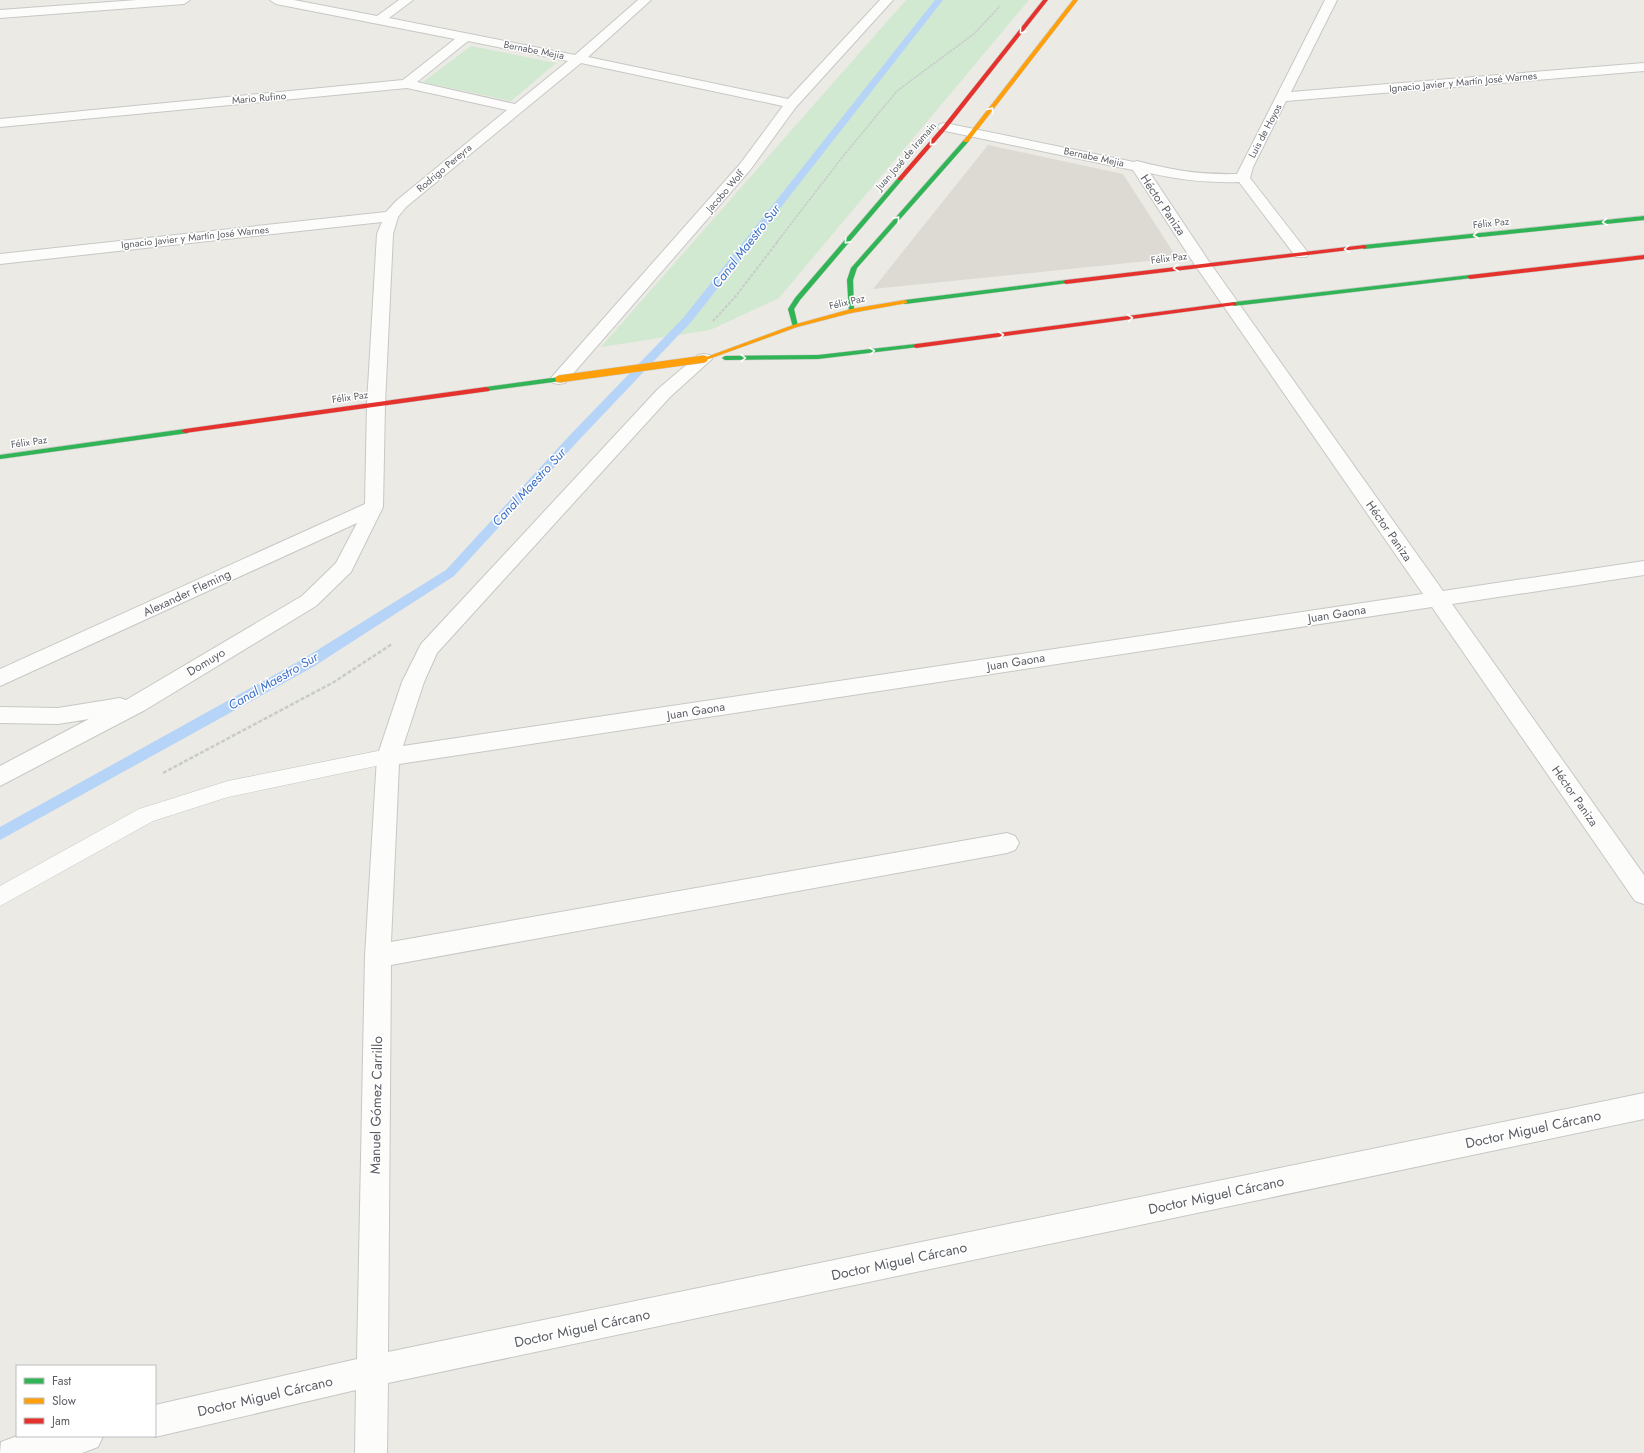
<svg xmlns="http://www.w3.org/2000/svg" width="1644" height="1453" viewBox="0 0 1644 1453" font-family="Jost,sans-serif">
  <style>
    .education { fill: #dcdad2 }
    .green { fill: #d1e8d1 }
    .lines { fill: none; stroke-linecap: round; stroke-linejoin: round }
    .stream { fill: #b6d4f7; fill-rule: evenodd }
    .lane-casing { stroke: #c7c8c6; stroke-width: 1 }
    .street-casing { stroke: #c7c8c6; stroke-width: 2 }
    .fast-casing { stroke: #c8c9c8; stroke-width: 1 }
    .slow-casing { stroke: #c8c9c8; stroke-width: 1 }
    .jam-casing { stroke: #c8c9c8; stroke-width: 1 }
    .path-far2 { stroke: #c7ccca; stroke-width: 1.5; stroke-dasharray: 2.5 1; stroke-linecap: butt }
    .path-far1 { stroke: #c7ccca; stroke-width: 2; stroke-dasharray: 3 1.5; stroke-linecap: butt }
    .path { stroke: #c7ccca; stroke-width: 2.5; stroke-dasharray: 4 2; stroke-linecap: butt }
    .lane { fill: #fcfcfb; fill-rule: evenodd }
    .street { fill: #fcfcfb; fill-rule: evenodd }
    .fast { fill: #30b455; fill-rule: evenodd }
    .slow { fill: #ff9f0a; fill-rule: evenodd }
    .jam { fill: #e5322d; fill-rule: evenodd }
    .slow-bridge-casing { stroke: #c8c9c8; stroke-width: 8; stroke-linecap: butt }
    .slow-bridge { stroke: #ff9f0a; stroke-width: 7 }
    .oneway { stroke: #fff }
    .labels { text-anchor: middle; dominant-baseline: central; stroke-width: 3; stroke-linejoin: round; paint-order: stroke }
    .far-street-label { font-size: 10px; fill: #5a5d63; stroke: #fff }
    .street-label { font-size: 12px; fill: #5a5d63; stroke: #fff }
    .water-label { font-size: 13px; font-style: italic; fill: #3e70c7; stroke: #fff }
    .near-street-label { font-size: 14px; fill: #5a5d63; stroke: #fff }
  </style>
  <rect width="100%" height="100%" fill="#ebeae4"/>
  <path class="education" d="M988,145L1123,174L1177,258L873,289Z"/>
  <path class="green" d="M906,0H1029L779,298L710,330L601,347Z
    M471,46L556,63L511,101L423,82Z"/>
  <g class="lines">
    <path class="stream" d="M935,0H943L692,321L578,441L454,576L313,667L0,840V827L303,659L446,570L570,435L684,317Z"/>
    <defs>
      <path id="lane" d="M388,749L395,752L398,757L395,762L228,797L153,821L0,906V886L139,809L228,781Z"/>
      <path id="street" d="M137,0H190L184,4L0,18V10Z
        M270,0H294L377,16L399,0H413L389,18L575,55L638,0H651L588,57L788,99L880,0H893L796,107L750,170L565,383L559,384L553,383L550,379L740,164L783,106L581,63L406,207L398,217L393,234L385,404L383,507L351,572L316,606L145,710L0,786V766L89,719L58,724L0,723V707L58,708L120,698L126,700L302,596L336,563L357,523L0,686V669L365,504L367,404L377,234L382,222L0,264V254L386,212L396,201L507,110L407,88L0,127V119L403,80L455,39L276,4ZM468,41L568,61L515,104L417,82Z
        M1325,0H1337L1291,92L1644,63V71L1286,101L1253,167L1250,178L1309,254L1306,257H1296L1239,182C1208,183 1180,180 1150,173L1210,263L1443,591L1644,561V575L1452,604L1644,875V904L1635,901L1432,607L399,764L391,942L1007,833L1015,836L1019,843L1015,850L1007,853L391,965L388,1352L1644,1093V1119L388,1383L387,1453H355L356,1390L155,1437L153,1436H155V1405L357,1359L365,956L377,757L402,682L421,644L658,389L698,355L704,354L710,355L712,359L670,397L437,653L424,682L403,746L1423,594L1195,265L1133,170L945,131L940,130L938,127L940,124L945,123L1134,162L1137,161C1172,170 1199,175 1237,174Z
        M17,1436H103L98,1447L82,1453H0L1,1442Z"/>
      <path id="fast" d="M964,140L969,141L857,268L853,280L854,311L851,313L849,312L847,280L851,268Z
        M898,178L903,179L800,300L794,309L798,326L797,327H793L788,309L795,298Z
        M1644,216V220L1364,249L1361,247L1364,245Z
        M1470,275L1473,277L1472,278L1234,306L1231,304L1234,302Z
        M1066,280L1068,281V283L905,304L902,302L905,300Z
        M916,344L919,346L918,347L818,359L725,360L722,358L725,356L818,355Z
        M559,377H561V381L486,391L482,389L486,387Z
        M185,429L189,431L188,433L0,459V455Z"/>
      <path id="slow" d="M1073,0H1078L968,142H964V140Z
        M905,300L907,301V303L851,313L797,327L706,360H702L701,359L793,325L851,309Z"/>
      <path id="jam" d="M1043,0H1048L947,128L902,180H898V178L943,126Z
        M1364,245L1367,247L1366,248L1066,284L1063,282L1066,280Z
        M1644,255V259L1470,279L1467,277L1470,275Z
        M1234,302L1237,304L1236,305L916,348L913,346L916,344Z
        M486,387L490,389L489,391L185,433L181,431L185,429Z"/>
    </defs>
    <use href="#lane" class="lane-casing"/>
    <use href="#street" class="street-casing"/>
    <use href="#fast" class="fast-casing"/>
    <use href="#slow" class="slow-casing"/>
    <use href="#jam" class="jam-casing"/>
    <path class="path-far2" d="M777,242L844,155L897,91L975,33L1000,6"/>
    <path class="path-far1" d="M713,321L736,296L778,241"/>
    <path class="path" d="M163,773L334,682L392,644"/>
    <use href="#lane" class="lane"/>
    <use href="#street" class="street"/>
    <use href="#fast" class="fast"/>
    <use href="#slow" class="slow"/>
    <use href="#jam" class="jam"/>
    <defs>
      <path id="slow-bridge" d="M559,379L704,359"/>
    </defs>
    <use href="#slow-bridge" class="slow-bridge-casing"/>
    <use href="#slow-bridge" class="slow-bridge"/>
  </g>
  <defs><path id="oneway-chevron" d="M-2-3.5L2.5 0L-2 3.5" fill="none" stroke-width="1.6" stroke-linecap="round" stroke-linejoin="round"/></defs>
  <g class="oneway">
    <use href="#oneway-chevron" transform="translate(1022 31) rotate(129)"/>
    <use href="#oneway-chevron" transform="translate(991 110) rotate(-52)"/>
    <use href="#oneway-chevron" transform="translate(932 143) rotate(131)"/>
    <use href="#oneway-chevron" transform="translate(897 219) rotate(-49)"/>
    <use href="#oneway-chevron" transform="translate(1605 222) rotate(174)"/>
    <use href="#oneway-chevron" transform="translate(1476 235) rotate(174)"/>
    <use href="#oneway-chevron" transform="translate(847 241) rotate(131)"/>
    <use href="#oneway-chevron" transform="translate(1347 249) rotate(174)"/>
    <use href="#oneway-chevron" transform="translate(1176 268) rotate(173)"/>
    <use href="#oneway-chevron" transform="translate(1130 318) rotate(-7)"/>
    <use href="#oneway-chevron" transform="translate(1001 335) rotate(-7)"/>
    <use href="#oneway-chevron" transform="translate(872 351) rotate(-6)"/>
    <use href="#oneway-chevron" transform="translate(743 358) rotate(-1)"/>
  </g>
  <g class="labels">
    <g class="far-street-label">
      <text transform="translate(534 50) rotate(11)">Bernabe Mejia</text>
      <text transform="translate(1463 82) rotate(-5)">Ignacio Javier y Martín José Warnes</text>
      <text transform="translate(259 98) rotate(-5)">Mario Rufino</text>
      <text transform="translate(1265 131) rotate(-62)">Luis de Hoyos</text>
      <text transform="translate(906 156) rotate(-49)">Juan José de Iramain</text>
      <text transform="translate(1094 157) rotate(12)">Bernabe Mejia</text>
      <text transform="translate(444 168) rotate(-40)">Rodrigo Pereyra</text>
      <text transform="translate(725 191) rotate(-49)">Jacobo Wolf</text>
      <text transform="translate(1491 223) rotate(-6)">Félix Paz</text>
      <text transform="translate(195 237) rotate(-6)">Ignacio Javier y Martín José Warnes</text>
      <text transform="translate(1169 258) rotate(-7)">Félix Paz</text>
      <text transform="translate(847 302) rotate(-13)">Félix Paz</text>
      <text transform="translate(350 397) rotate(-8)">Félix Paz</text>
      <text transform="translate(29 442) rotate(-8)">Félix Paz</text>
    </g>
    <g class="street-label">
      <text transform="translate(1163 205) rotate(56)">Héctor Paniza</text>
      <text transform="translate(1389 531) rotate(55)">Héctor Paniza</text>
      <text transform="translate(187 593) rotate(-25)">Alexander Fleming</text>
      <text transform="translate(1337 614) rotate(-9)">Juan Gaona</text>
      <text transform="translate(206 662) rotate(-31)">Domuyo</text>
      <text transform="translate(1016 662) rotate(-9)">Juan Gaona</text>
      <text transform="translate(696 711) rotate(-9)">Juan Gaona</text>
      <text transform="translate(1575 796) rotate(55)">Héctor Paniza</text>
    </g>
    <g class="water-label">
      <text transform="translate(746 246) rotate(-52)">Canal Maestro Sur</text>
      <text transform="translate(529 487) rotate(-47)">Canal Maestro Sur</text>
      <text transform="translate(273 681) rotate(-30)">Canal Maestro Sur</text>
    </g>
    <g class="near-street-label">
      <text transform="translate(376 1105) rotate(-89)">Manuel Gómez Carrillo</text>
      <text transform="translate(1533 1129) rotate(-12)">Doctor Miguel Cárcano</text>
      <text transform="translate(1216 1195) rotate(-12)">Doctor Miguel Cárcano</text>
      <text transform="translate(899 1261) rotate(-12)">Doctor Miguel Cárcano</text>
      <text transform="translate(582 1328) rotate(-12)">Doctor Miguel Cárcano</text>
      <text transform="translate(265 1396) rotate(-13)">Doctor Miguel Cárcano</text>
    </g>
  </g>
  <rect x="16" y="1365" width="140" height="72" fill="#ffffff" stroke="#bdbec1"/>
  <rect x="24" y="1378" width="20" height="6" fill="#30b455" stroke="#bdbec1"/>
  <text x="52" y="1385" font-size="12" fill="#5a5d63">Fast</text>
  <rect x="24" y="1398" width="20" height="6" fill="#ff9f0a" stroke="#bdbec1"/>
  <text x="52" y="1405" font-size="12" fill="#5a5d63">Slow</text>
  <rect x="24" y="1418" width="20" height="6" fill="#e5322d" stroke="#bdbec1"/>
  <text x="52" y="1425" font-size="12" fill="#5a5d63">Jam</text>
</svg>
